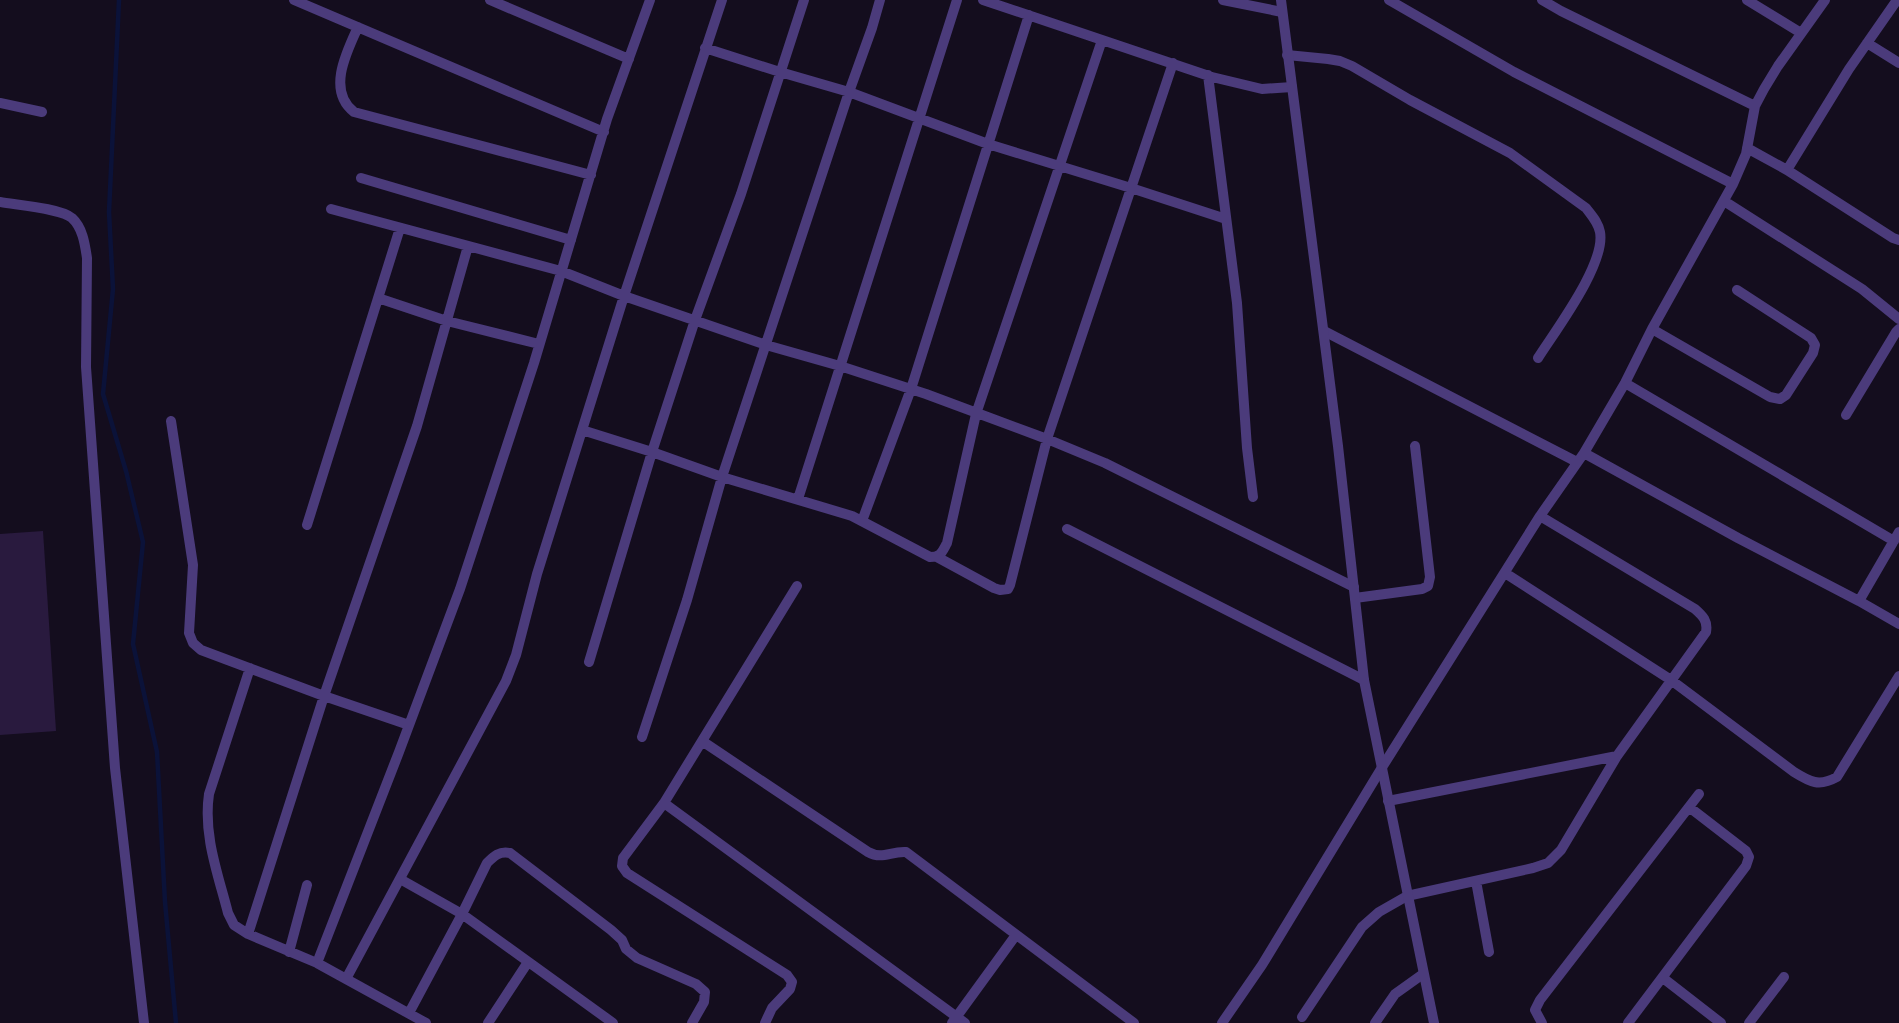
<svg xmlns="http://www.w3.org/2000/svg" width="1899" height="1023" viewBox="0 0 1899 1023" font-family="'Work Sans',sans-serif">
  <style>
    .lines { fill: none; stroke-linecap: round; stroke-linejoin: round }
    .stream { stroke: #0b1239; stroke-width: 4.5 }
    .building { fill: #291a3e }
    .minor { stroke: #4b3b7b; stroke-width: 10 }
    .tertiary { stroke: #4b3b7b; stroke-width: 10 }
  </style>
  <rect width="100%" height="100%" fill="#140d1e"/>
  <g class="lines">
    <path class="stream" d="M119,0L109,212L113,289L103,394L126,471L143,542L133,644L157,752L165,902L176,1023"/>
  </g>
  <path class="building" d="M43,531L56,731L0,735V534Z"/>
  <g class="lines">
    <path class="minor" d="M294,0L604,132
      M490,0L629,59
      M983,0L1212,77L1262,89L1292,87
      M1223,0L1282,12
      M1389,0L1514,72L1733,184
      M1542,0L1561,11L1755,106
      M1747,0L1801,33
      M358,27C346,53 327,91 354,112L591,175
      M1867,43L1899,63
      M705,48L780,72L849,92L988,144L1131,188L1226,219
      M1287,55L1328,59L1340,61L1352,66L1410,100L1510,153L1586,208C1592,216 1598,222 1600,232C1606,264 1555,331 1538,358
      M1208,75L1237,303L1247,448L1253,497
      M0,103L42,112
      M1747,148L1787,170L1893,238L1899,240
      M1787,170L1849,69L1897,0
      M361,178L571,240
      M1724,201L1862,289L1899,319
      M0,202C17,205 60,208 72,218C83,228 85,245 87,258L86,367L115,768L144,1023
      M331,209L561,271L624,296L766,345L840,366L926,394L1047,439L1105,463L1354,587
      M378,298L447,321L539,344
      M1652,329L1770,397L1780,399L1786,395L1813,353L1815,345L1811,338L1737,290
      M1324,331L1577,462
      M1625,383L1894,541
      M1846,415L1896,332L1899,329
      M171,421L193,565L189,633L193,643L201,650L324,696L409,725
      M582,430L652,452L722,477L852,516L930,557C941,557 942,552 947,543L976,414L1102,40
      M1584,453L1738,538L1859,601L1899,624
      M798,499L957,0
      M862,521L911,389L1029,15
      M307,525L400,228
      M1067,529L1364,680
      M937,557L994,588L1000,590L1008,589L1010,585L1047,439L1173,63
      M1505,573L1671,680L1794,772C1810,782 1819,787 1837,777L1899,676
      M1355,598L1422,589L1428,586L1430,577L1415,446
      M1859,601L1899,532
      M589,662L652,452L695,320L741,194L804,0
      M250,668L209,794C203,835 218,874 228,913L234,925L248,934L317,963L426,1023
      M642,737L687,600L722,477L849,92L872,28L880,0
      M702,741L868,852C883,860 890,851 906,852L1134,1023
      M1388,801L1617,756
      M664,803L965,1023
      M400,879L462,914L613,1023
      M1476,881L1489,952
      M248,934L324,696L417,426L468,246
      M289,952L307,885
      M317,963L399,752L460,589L534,363L607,119L650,0
      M1663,978L1721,1023
      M346,979L506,681L516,655L537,574L624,296L722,0
      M409,1013L462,914L487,863C494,856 499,851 510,853L611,930L622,940L626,949L637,958L696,984L705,992L704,1002L692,1023
      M1302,1017L1362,927L1379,912L1407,896L1533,868L1548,863L1561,850L1617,756L1706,632C1708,621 1703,616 1695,609L1540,516
      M488,1023L528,962
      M765,1023L772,1008L790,989L792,982L787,975L627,873L622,866L623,858L664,803L797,586
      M952,1023L1016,935
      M1222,1023L1262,965L1381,769L1540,516L1584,453L1625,383L1652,329L1733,184L1746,154L1755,106L1764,89L1778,66L1825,0
      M1375,1023L1395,994L1423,974
      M1542,1023L1535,1010L1540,1000L1699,794
      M1628,1023L1746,866L1749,857L1746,851L1689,807
      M1749,1023L1784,977"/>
    <path class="tertiary" d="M1281,0L1338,446L1364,680L1434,1023"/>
  </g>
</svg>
